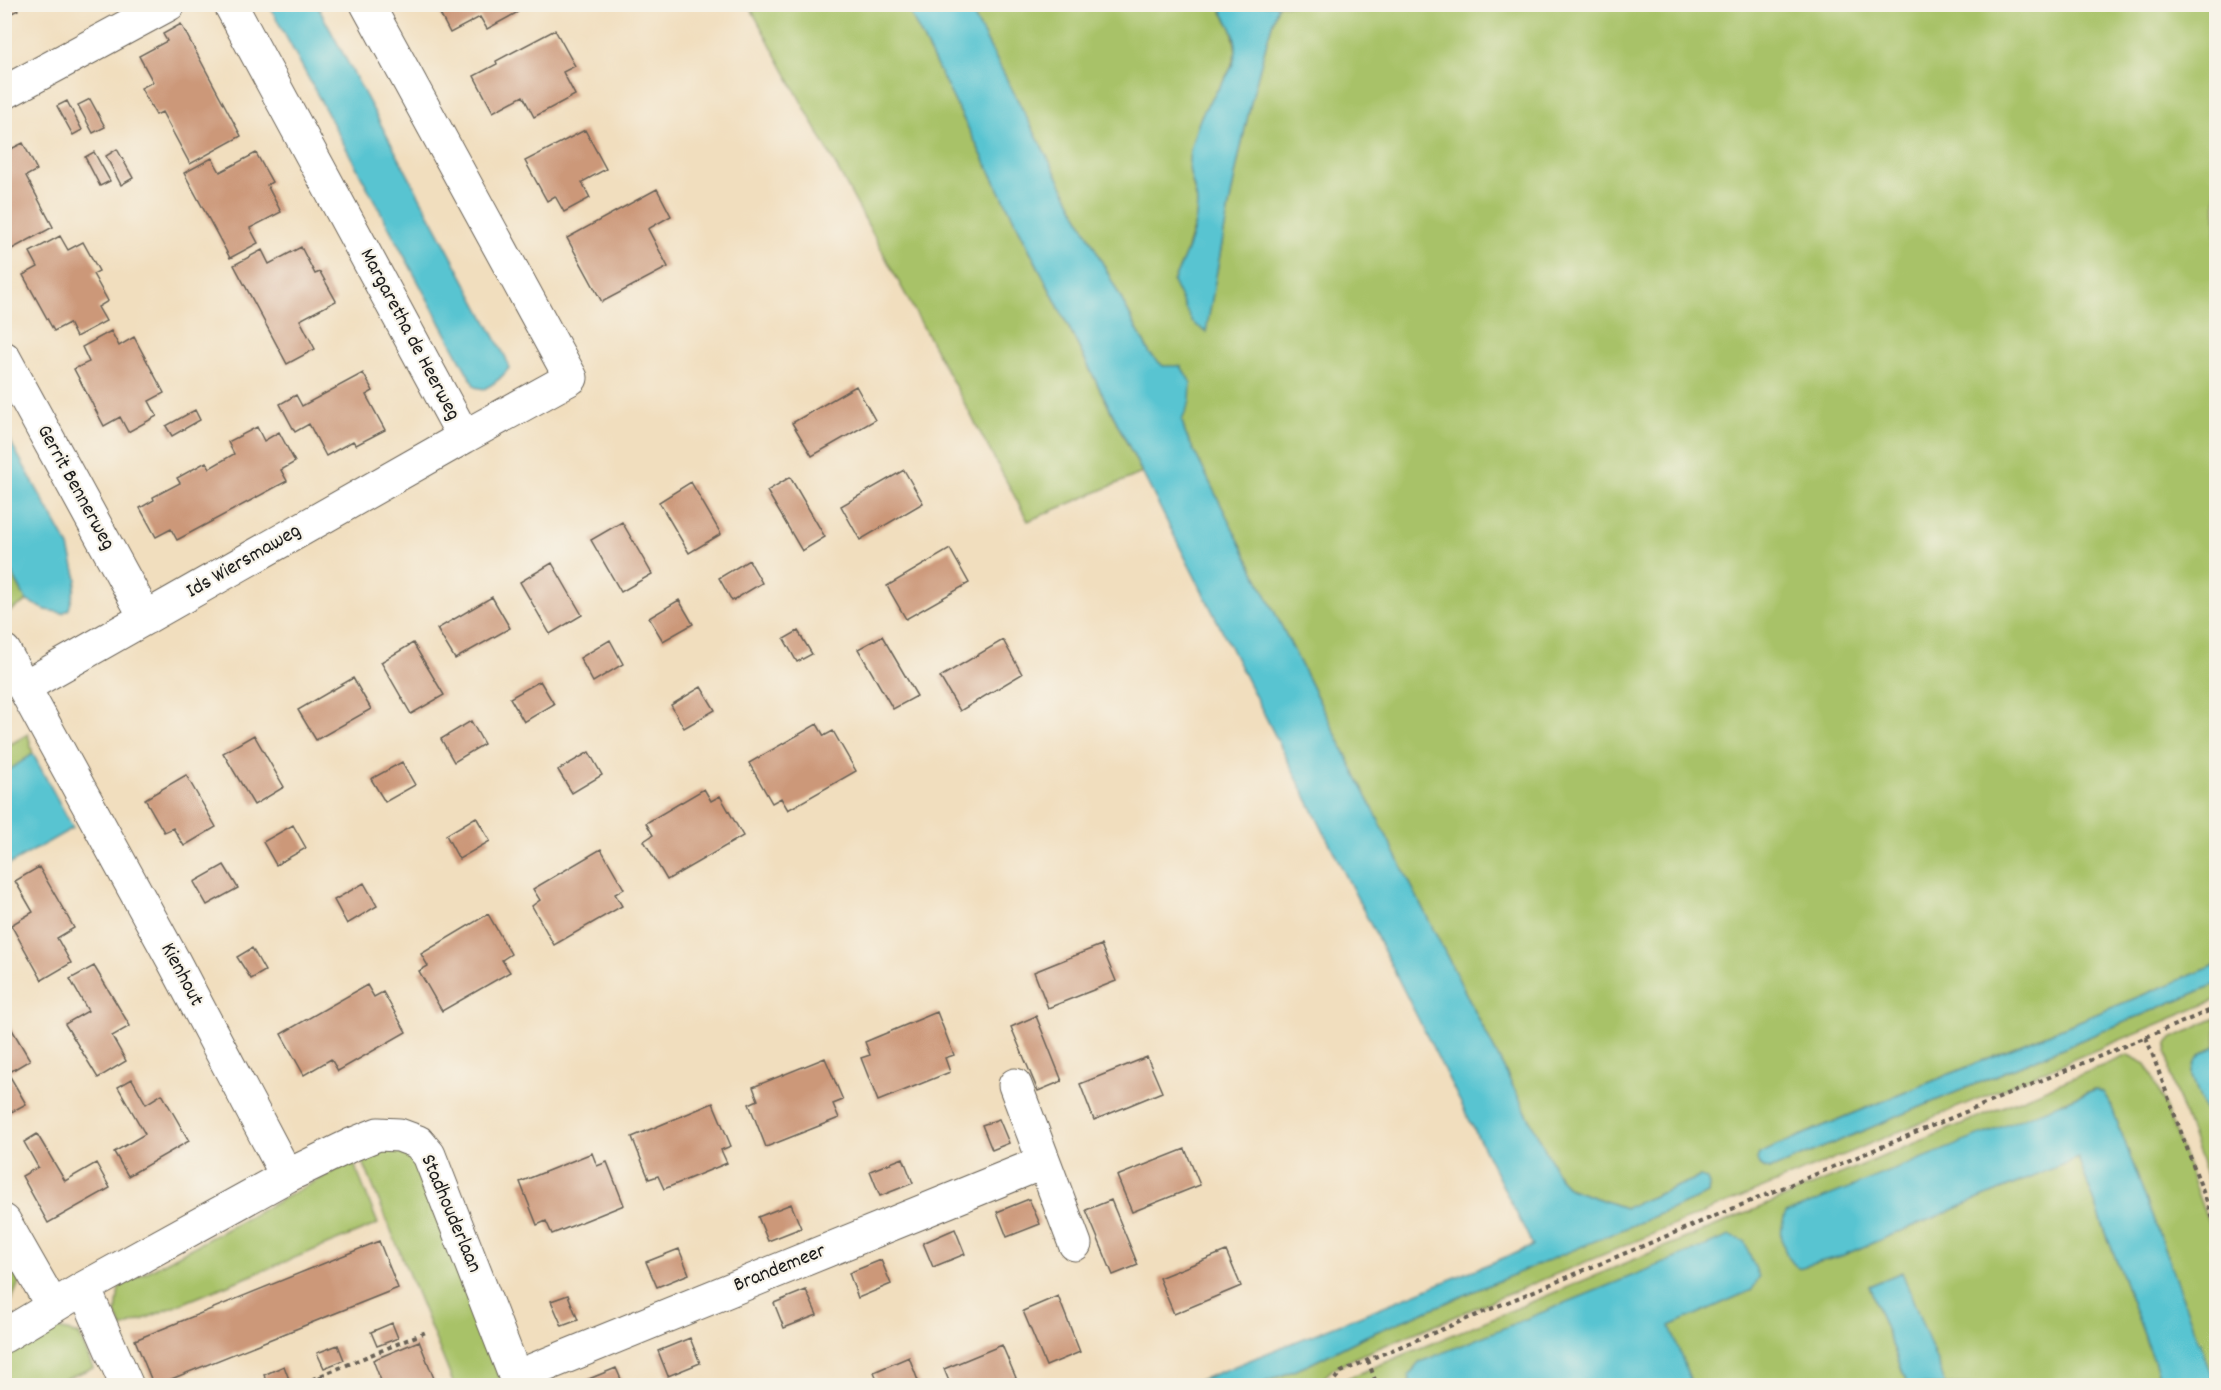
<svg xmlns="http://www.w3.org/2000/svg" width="2221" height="1390" viewBox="0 0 2221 1390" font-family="Dekko,sans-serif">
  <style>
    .green { fill: #a8c268; stroke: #626f42; stroke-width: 1.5 }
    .water { fill: #58c4d1; stroke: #3a7076; stroke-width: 1.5 }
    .building { fill: #cc9879 }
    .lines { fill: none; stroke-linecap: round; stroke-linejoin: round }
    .minor-casing { stroke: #676055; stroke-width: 35 }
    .path { stroke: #676055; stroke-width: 4; stroke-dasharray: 4.5 4.5; stroke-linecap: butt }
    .minor { stroke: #fff; stroke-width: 33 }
    .labels { text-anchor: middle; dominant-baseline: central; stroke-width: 4.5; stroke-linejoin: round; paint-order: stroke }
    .street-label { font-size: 21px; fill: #1c1c1c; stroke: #f7f3e8 }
  </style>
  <rect width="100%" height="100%" fill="#f7f3e8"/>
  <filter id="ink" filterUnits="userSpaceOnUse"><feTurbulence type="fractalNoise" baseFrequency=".0167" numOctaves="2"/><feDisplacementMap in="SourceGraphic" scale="12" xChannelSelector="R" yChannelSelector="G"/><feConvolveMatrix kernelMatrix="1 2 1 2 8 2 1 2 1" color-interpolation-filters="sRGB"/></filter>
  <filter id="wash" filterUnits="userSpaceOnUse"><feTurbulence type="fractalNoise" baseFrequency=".008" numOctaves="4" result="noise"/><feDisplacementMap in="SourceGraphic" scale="24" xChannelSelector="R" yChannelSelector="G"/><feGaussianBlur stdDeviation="1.35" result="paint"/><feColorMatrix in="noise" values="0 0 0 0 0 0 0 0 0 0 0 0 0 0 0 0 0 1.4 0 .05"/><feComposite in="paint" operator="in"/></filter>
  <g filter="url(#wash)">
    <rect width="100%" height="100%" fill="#f1debe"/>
    <path class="green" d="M749,5H906L1142,473L1028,521Z
      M968,5H1218L1232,29L1236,51L1230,70L1201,116L1190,173L1197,202L1196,219L1185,255L1173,282L1206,331C1226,222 1244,111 1278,5H2216V965L1823,1126L1759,1154L1762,1168L1769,1170L2216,984V1000L1347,1361L1334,1368L1316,1385H1258L1308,1365L1366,1336L1708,1194L1709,1189L1700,1177L1625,1208L1570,1189L1560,1179L1429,921L1185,433L1182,420L1190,401L1163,366L1150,354Z
      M4,560L27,601L5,614H4Z
      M28,734L33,754L5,773L4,748Z
      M2216,1018V1046C2204,1052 2191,1060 2192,1076L2216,1143V1202L2170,1076L2167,1052L2168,1043L2171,1039Z
      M2128,1055L2146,1064L2149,1069L2166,1109L2216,1244V1385L2215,1386L2111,1105L2095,1089L2062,1102L1798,1268L1841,1256L2078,1158L2163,1385H1946L1901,1273L1869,1286L1908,1385H1692L1669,1326L1752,1290L1409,1382L1411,1385L1338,1386L1348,1378Z
      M380,1149C394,1149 409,1153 417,1165L503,1385H454L361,1157Z
      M353,1161L378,1224L122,1328L116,1314L119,1287Z
      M13,1267L20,1280L5,1316V1272Z
      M52,1324L54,1328L79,1334L93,1368L48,1385L5,1386V1354Z"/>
    <path class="water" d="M269,5H317L506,358L509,368C502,378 494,384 484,389L475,387Z
      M906,5H968L1150,354L1163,366H1181L1191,383L1190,401L1182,420L1185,433L1429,921L1560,1179L1570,1189L1625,1208L1700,1177L1707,1179L1709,1185L1708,1194L1366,1336L1308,1365L1258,1385H1188L1533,1246Z
      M1218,5H1278C1244,111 1226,222 1206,332L1192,322L1173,282C1184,258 1197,231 1197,204C1197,193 1192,183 1190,173C1186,155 1194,136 1200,119C1209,95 1233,78 1236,51C1237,33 1226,19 1218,5Z
      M4,430L69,547L77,579L69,609L63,613L46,610L27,601L5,560Z
      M33,754L73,828L5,867V773Z
      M2216,965V984L1769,1170C1761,1168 1759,1166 1757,1159L1759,1154L1823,1126Z
      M2216,1046V1143L2192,1076C2191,1059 2203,1053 2216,1046Z
      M2096,1089L2103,1092L2111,1105L2215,1385H2163L2078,1158L1841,1256L1798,1268C1782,1255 1777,1232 1786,1213Z
      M1730,1236L1744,1241L1759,1277L1752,1290L1670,1326L1692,1385H1411L1409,1375L1420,1362Z
      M1902,1272L1946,1385H1908L1869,1286Z"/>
    <g id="blocks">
      <path class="building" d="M5,4H15L18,10L8,15Z
        M435,4H514L518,12L487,29L480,17L450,33Z
        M181,24L241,136L190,164L162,112L156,115L141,88L153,82L139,56L167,41L163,34Z
        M555,30L575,66L563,72L575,95L534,117L523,96L493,112L474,76L497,64L496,61Z
        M90,99L105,127L93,133L78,105Z
        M67,101L82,130L73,135L57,106Z
        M585,130L606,169L582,182L590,198L564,212L555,196L547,201L525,161Z
        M4,137L11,149L23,143L37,170L26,176L53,227L10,250L4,240Z
        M117,149L133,178L121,185L106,156Z
        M94,152L110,181L100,186L85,157Z
        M256,153L272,182L267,185L281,212L250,228L258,243L230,258L184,173L212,158L220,172Z
        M657,189L671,216L648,229L668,267L602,302L567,238Z
        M60,236L68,250L83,242L99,271L93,274L108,301L98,307L106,321L76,337L69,323L54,331L23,275L38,267L30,252Z
        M301,247L315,274L320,272L336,301L300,320L315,349L287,364L234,265L262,250L269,264Z
        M111,331L119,346L134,337L164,393L149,401L157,416L128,432L120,417L104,426L74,369L89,362L82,347Z
        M363,373L373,391L366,395L385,430L356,445L353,441L326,456L309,424L295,432L280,404L296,395L302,406Z
        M856,386L875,420L812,456L792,423Z
        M195,410L200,420L172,436L166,426Z
        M257,427L264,441L279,432L295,462L281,470L287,481L177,540L171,529L156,537L140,508L154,500L153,497L180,483L177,478L206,462L210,468L234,454L228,442Z
        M904,470L923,503L860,540L841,506Z
        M790,477L825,537L802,551L767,491Z
        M691,482L721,534L689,553L659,502Z
        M622,522L652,574L621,592L591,540Z
        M950,549L969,583L906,619L887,586Z
        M749,560L762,583L732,601L719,578Z
        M552,563L582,615L550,634L520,582Z
        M492,597L510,628L455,659L437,629Z
        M679,600L693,624L663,641L649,618Z
        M798,631L812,654L797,662L784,639Z
        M882,636L917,696L893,709L858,649Z
        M610,640L623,664L593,682L580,658Z
        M1003,640L1022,674L960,711L940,677Z
        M413,643L444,695L411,714L381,662Z
        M353,678L371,709L316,740L298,710Z
        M540,681L554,704L524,722L510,698Z
        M701,687L715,710L684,728L671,705Z
        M471,721L484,744L454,762L441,739Z
        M817,724L824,736L833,731L856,771L788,810L781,798L772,803L749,763Z
        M254,735L284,787L254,805L223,753Z
        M589,752L602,775L572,793L558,770Z
        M402,762L415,785L385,802L371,779Z
        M186,775L216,827L184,846L173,828L164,832L145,799Z
        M704,789L711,801L720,796L743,836L667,880L644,841L653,835L646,823Z
        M476,817L490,841L459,859L446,835Z
        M293,825L306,848L276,865L263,842Z
        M601,849L624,889L615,894L622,906L554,945L532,906L540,900L533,889Z
        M224,865L238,888L207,905L194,882Z
        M39,867L74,928L57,938L71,963L42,980L11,925L33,912L15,881Z
        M364,883L377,906L347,924L334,900Z
        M488,914L511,954L502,960L510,972L442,1011L419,971L428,966L421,954Z
        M1101,945L1116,981L1048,1008L1034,972Z
        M252,948L265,971L251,979L237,957Z
        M94,966L130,1026L112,1036L126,1061L98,1078L65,1024L88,1011L70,979Z
        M367,985L374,997L383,992L406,1032L338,1071L331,1059L304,1075L281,1034Z
        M937,1012L954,1055L945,1058L950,1072L878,1101L861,1058L870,1055L865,1042Z
        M4,1016L30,1060L8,1073L26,1104L4,1116Z
        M1036,1016L1062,1081L1038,1091L1011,1027Z
        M1147,1057L1162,1092L1094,1120L1080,1084Z
        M825,1058L843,1100L833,1104L839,1118L766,1147L749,1104L758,1100L753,1087Z
        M132,1079L146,1104L162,1094L189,1141L128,1176L114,1152L145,1134L118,1087Z
        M713,1103L731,1146L721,1150L727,1163L664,1189L658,1176L649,1179L632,1137Z
        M999,1119L1009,1143L992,1150L982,1125Z
        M37,1134L65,1181L96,1163L110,1188L48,1223L22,1176L38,1167L24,1142Z
        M1185,1149L1200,1185L1132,1212L1117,1176Z
        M592,1153L597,1166L607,1162L624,1205L552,1234L546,1221L537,1225L520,1182Z
        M903,1158L913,1183L880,1196L870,1171Z
        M1029,1199L1040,1224L1007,1237L997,1212Z
        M1111,1200L1138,1265L1113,1275L1086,1210Z
        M791,1204L801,1228L768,1241L758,1217Z
        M955,1229L965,1254L933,1267L923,1243Z
        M379,1241L398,1288L154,1386L135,1340Z
        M679,1249L689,1274L657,1287L646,1262Z
        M1226,1251L1241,1286L1174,1314L1159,1278Z
        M881,1260L891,1284L858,1298L849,1273Z
        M806,1290L817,1315L784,1328L774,1303Z
        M568,1295L578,1320L562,1326L551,1301Z
        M1058,1296L1080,1352L1046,1366L1023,1311Z
        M392,1323L398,1338L377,1346L371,1332Z
        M690,1338L700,1363L668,1376L658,1351Z
        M419,1341L437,1386H383L373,1360Z
        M338,1345L344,1360L324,1368L317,1353Z
        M1002,1345L1016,1378L999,1386H951L944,1369Z
        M909,1357L920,1386H880L874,1372Z
        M284,1366L290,1382L280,1386H268L264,1375Z
        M616,1368L624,1386H586L584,1381Z"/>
    </g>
  </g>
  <g filter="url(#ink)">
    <use href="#blocks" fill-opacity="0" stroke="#676055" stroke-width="1.5"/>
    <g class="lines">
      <defs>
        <path id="minor" d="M230,4L464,437L571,378L367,4
          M4,93L169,4
          M4,358L146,618
          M4,651L173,960L287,1176
          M24,687L464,437
          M1015,1085L1075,1244
          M4,1221L53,1307
          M84,1288L127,1386
          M4,1336L84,1288L287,1176L351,1145L378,1134L399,1135L418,1142L429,1155L519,1386
          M516,1377L1044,1162"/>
      </defs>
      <use href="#minor" class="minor-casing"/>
      <path class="path" d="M2146,1037L2216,1227
        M1368,1360L1377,1386
        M320,1376L324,1386
        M74,1381L76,1386
        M296,1386L426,1332
        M1329,1386L1341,1372L1368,1360L2216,1008"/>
      <use href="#minor" class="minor"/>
    </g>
  </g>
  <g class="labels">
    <g class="street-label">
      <text transform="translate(409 335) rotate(62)">Margaretha de Heerweg</text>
      <text transform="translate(75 488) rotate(61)">Gerrit Bennerweg</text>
      <text transform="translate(244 562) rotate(-30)">Ids Wiersmaweg</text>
      <text transform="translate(181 975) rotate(62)">Kienhout</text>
      <text transform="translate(450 1214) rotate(67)">Stadhouderlaan</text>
      <text transform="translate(780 1269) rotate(-22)">Brandemeer</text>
    </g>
  </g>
  <rect width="2221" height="1390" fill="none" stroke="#f7f3e8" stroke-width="24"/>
</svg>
